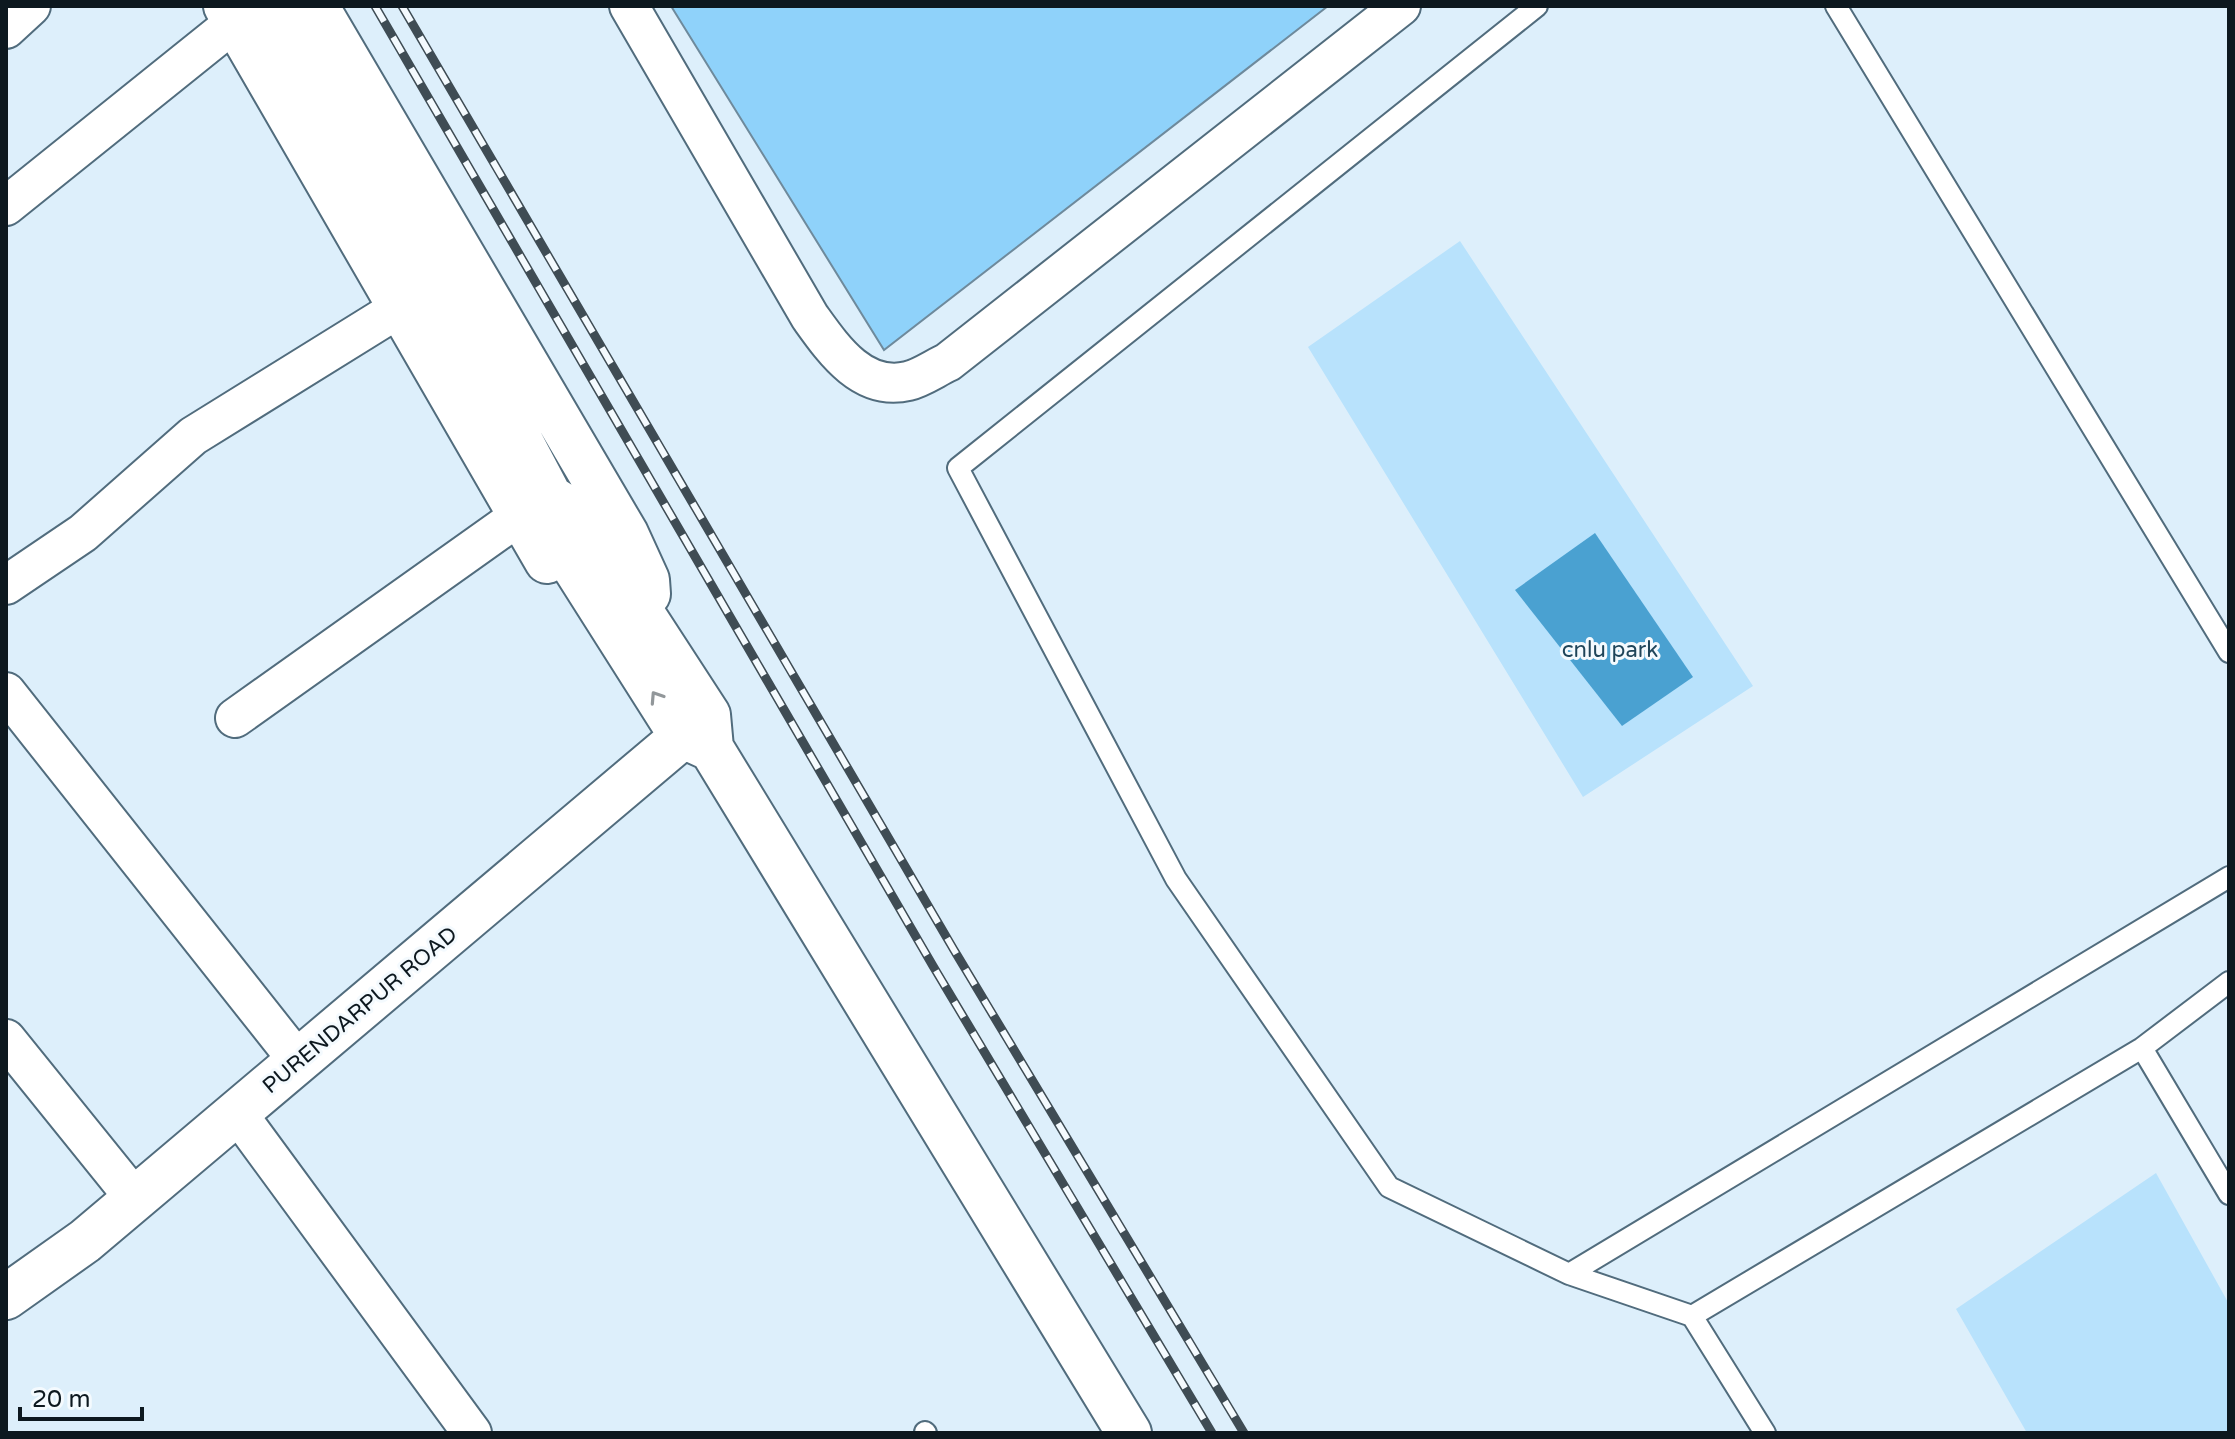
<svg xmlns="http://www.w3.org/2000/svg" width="2235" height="1439" viewBox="0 0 2235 1439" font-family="'Varela Round',sans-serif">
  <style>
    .green { fill: #b8e2fc }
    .water { fill: #4aa1d1 }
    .building { fill: #8fd2fa; stroke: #6e8a9c; stroke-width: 2 }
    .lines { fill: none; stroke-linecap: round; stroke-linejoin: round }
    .lane-casing { stroke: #516c7d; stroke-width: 24 }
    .street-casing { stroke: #516c7d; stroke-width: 42 }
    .secondary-casing { stroke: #516c7d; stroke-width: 48 }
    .lane { stroke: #fff; stroke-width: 20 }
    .street { stroke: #fff; stroke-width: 38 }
    .secondary { stroke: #fff; stroke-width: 44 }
    .rail-casing { stroke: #3f4c54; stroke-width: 9 }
    .rail { stroke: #f4fafe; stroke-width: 6; stroke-dasharray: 18; stroke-linecap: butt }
    .oneway { stroke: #92979a }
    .labels { text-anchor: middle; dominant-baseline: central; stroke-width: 6; stroke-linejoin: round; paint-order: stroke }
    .park-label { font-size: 22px; fill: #1f455a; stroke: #f4fafe }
    .street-label { font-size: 22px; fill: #0d181f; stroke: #f4fafe }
  </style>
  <rect width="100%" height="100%" fill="#ddeffb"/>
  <path class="green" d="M1460,241L1753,686L1583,797L1308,347Z
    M2156,1173L2229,1304V1433H2027L1956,1309Z"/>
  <path class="water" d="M1595,533L1693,677L1622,726L1515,590Z"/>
  <path class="building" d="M671,6H1328L884,350Z"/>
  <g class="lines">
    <defs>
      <path id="lane" d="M1537,6L958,468L1176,879L1389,1187L1569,1274
        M1836,6L2229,652
        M2229,877L1569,1274L1692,1316L2142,1048L2229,982
        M2142,1048L2229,1194
        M1692,1316L1765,1433
        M925,1432L926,1433"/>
      <path id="street" d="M629,6L810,317C833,349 862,392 908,381C921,378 935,368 948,362L1401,6
        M6,29L31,6
        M6,206L235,22
        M6,585L83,533L193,436L401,307
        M6,692L299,1062
        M235,718L522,514
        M6,1039L136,1200
        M238,1114L472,1433"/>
      <path id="secondary" d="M226,6L547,561
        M271,6L475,355L550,497L551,530L681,735L705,746
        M316,6L626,534L647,580L648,594
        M550,497L578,515L708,715L711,748L1129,1433
        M6,1297L85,1241L708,715"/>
    </defs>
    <use href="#lane" class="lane-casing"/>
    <use href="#street" class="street-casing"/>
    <use href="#secondary" class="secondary-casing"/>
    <use href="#lane" class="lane"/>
    <use href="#street" class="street"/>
    <use href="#secondary" class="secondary"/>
    <defs>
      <path id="rail" d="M375,6L933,966L1212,1433
        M402,6L954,950L1244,1433"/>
    </defs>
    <use href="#rail" class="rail-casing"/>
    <use href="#rail" class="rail"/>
  </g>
  <defs><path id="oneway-chevron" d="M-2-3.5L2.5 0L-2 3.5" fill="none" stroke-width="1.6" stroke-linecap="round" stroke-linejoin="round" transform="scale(2)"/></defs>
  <use class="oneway" href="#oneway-chevron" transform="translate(656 697) rotate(-123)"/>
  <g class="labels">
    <g class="park-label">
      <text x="1610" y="650">cnlu park</text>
    </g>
    <g class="street-label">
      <text transform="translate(360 1010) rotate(-40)">PURENDARPUR ROAD</text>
    </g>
  </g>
  <rect width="2235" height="1439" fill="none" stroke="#0d181f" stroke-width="16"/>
  <path d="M20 1407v12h122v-12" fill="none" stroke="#0d181f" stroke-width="4"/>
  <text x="32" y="1407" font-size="24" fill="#0d181f" stroke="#f4fafe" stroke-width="6" paint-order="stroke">20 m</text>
</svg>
